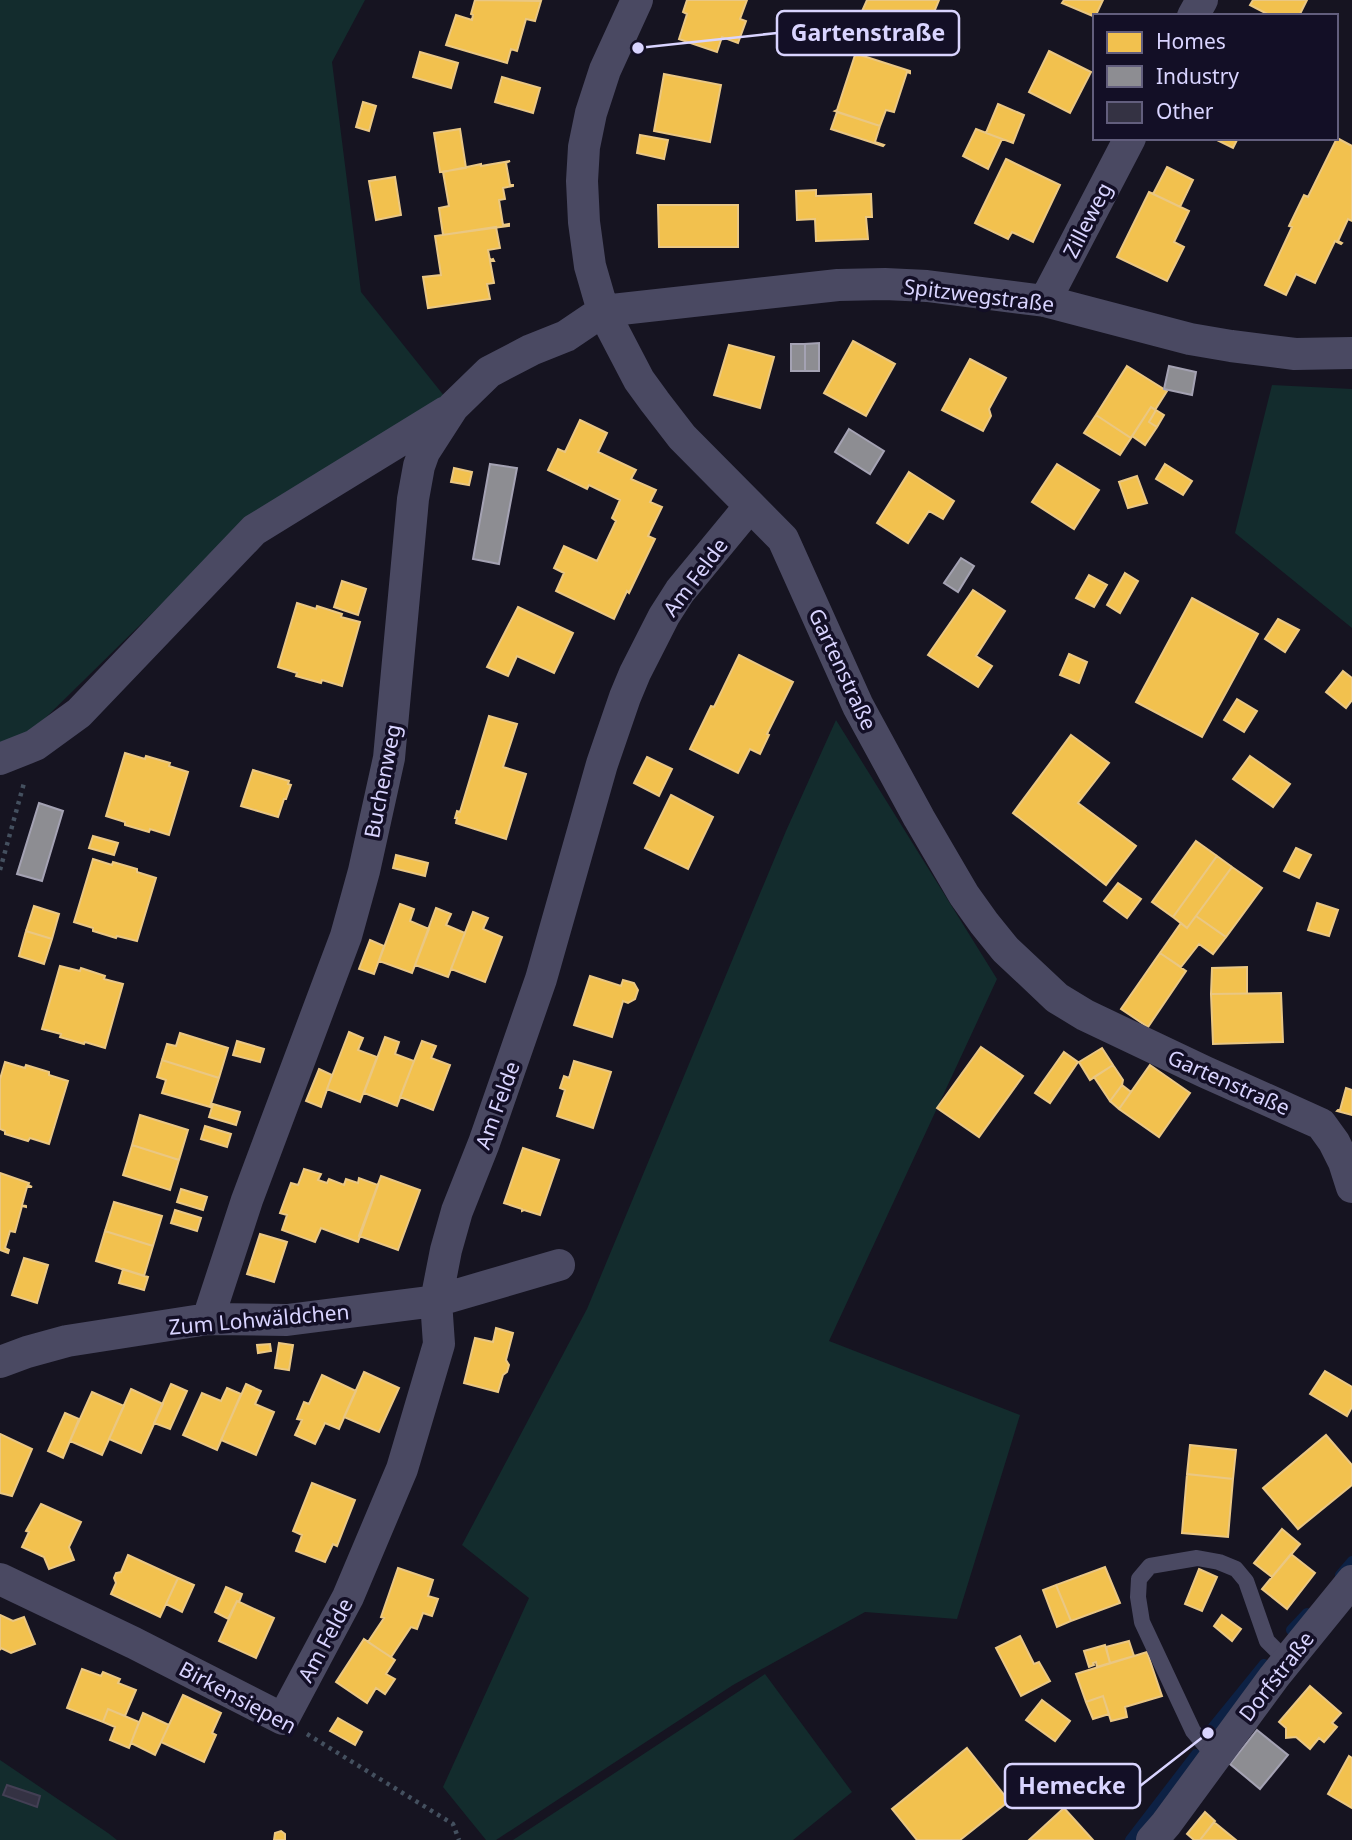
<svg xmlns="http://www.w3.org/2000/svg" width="1352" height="1840" viewBox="0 0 1352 1840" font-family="'Noto Sans',sans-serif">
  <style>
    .green { fill: #132c2d }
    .homes { fill: #f2c14e; stroke: #eac783; stroke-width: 2 }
    .industry { fill: #8d8d92; stroke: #a4a2b3; stroke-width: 2 }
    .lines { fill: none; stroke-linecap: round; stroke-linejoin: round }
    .stream { stroke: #0d2144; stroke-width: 10 }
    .building { fill: #343243; stroke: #433f54; stroke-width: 2 }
    .path { stroke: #44505f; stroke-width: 4.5; stroke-dasharray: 3.5 5; stroke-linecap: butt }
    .lane { stroke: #4a4962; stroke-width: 16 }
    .street { stroke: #4a4962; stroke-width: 32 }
    .labels { text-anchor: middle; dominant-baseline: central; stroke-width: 7; stroke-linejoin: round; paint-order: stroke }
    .street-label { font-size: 21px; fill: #d9d4ff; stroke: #130f26 }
    .leader { fill: none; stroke: #d9d4ff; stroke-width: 2.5 }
    .callout-dot { fill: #d9d4ff; stroke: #130f26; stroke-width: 2.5 }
    .callout { fill: #130f26; stroke: #d9d4ff; stroke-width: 2.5 }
    .callout-label { font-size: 23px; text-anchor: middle; font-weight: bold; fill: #d9d4ff }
  </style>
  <rect width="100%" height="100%" fill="#161421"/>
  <path class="green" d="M0,0H365L332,62L361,292L445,397L249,518L27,736L0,747Z
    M1272,385L1352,389V628L1235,533Z
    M836,720L997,979L829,1341L1020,1415L957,1619L865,1612L733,1685L496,1840H486L443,1787L529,1598L462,1545L587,1309L786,831Z
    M765,1674L852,1792L793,1840H513Z
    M0,1760L108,1833L117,1840H0Z"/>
  <path class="homes" d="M475,0L541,1L535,21L526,19L517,51L511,49L507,63L446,45L456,15L472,20L473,15L471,14Z
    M687,0H747L740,19L746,21L738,43L722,37L717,52L679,39L687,14L683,12Z
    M867,0H939L928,27L892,12L885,29L859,18Z
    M1064,0H1103L1095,17L1062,3Z
    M1253,0H1307L1299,16H1271L1250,5Z
    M1049,51L1091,72L1070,113L1029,92Z
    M420,52L458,63L451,88L413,77Z
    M854,53L910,71V73L907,72L894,112L886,110L880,126L835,111L837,110L855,55L853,54Z
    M664,74L721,85L710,142L654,131Z
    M502,77L540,88L533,113L495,102Z
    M363,102L376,106L369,131L356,127Z
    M998,104L1024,115L1013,143L986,133Z
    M837,112L880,126L875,142L884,145L883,146L831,129Z
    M460,129L466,168L440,172L434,133Z
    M976,129L1002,139L988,169L963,156Z
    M640,135L668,140L664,159L637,153Z
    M1213,138H1238L1233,148Z
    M1337,138L1352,146V221L1348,219L1338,241L1342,243L1341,244L1335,241L1315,283L1296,274L1286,295L1265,285L1292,227L1289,226L1304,195L1308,197Z
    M1006,159L1060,185L1033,242L1012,232L1008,239L975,223Z
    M510,161L506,163L510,185H513V186L503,188L505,199L499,200L503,225L509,224V226L443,235L439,208L449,206L443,172L481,164V166Z
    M1167,167L1193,180L1180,207L1153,194Z
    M395,177L401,215L376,220L369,181Z
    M816,190V196L871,194L872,217H866L868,239L816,241L815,219L797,220L796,191Z
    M1149,192L1189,211L1174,242L1184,247L1167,281L1117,257Z
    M658,205H738V247H659Z
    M496,227L500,248L488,250L490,260L493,259L494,261H490L494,283L487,284L490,299L428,308L423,277L441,275L435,236Z
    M853,341L895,364L866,416L824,393Z
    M729,345L774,357L760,408L714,395Z
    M970,359L1006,378L989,409L991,416L983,431L942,410Z
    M1127,366L1167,391L1155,410L1151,407L1131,438L1096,415Z
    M1151,407L1156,410L1149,422L1157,427L1145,445L1132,436Z
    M1156,410L1164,415L1157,427L1149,422Z
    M1096,415L1131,438L1120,455L1084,433Z
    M580,420L607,433L598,452L636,470L631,479L656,490L650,502L662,507L648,536L655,539L629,593L627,591L614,619L556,591L564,573L554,568L564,546L597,561L616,521L612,518L620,500L589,485L587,489L548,470L558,449L565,452Z
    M1057,464L1099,490L1074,529L1032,502Z
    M1165,464L1192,481L1183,495L1156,479Z
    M454,468L472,472L469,485L451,482Z
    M909,472L954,501L943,519L929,511L908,543L877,523Z
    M1137,476L1147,503L1128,508L1119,482Z
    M1125,573L1138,581L1120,613L1107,605Z
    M1089,575L1107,585L1094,607L1076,598Z
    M342,581L366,589L358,615L334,607Z
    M973,590L1005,611L976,656L992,666L978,687L928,655Z
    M1192,598L1258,634L1202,737L1136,702Z
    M297,603L316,609L317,606L342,614L341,617L360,622L342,686L322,680L321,683L296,676L297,673L278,667Z
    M518,607L573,633L554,673L517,656L508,676L487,667Z
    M1278,619L1299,630L1285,652L1265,639Z
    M1069,654L1087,662L1079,683L1060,675Z
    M739,655L793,682L767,734L769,735L760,754L750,749L738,773L690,749L711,706L714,707Z
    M1343,671L1352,678V700L1346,708L1326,692Z
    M1237,699L1257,711L1244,732L1224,720Z
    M489,716L517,724L503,767L526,774L506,839L456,823L457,818H455L457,811L460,812Z
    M1071,735L1109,763L1078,803L1136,846L1106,885L1013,813Z
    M125,753L145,759L146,756L170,763L169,766L188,772L169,835L150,829L149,832L125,825V822L106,816Z
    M1250,756L1290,784L1273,807L1233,779Z
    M647,757L672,769L659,796L634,783Z
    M253,770L289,781L288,784L291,785L286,799H284L278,817L241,806Z
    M671,795L713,817L688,869L645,848Z
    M93,836L118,843L114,855L89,848Z
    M1196,841L1217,856L1173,917L1152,902Z
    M1296,848L1311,855L1299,878L1284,871Z
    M396,855L428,863L425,876L393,868Z
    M1217,856L1232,867L1187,928L1173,917Z
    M93,859L112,865L113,862L137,869V872L156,878L137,941L117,936L116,938L93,931V928L74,922Z
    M1232,867L1262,888L1226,937L1196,916Z
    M1118,883L1141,899L1127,918L1104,901Z
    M1317,903L1338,910L1329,936L1308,930Z
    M400,904L414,909L410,921L429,929L412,973L379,961Z
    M34,906L59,914L52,939L26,931Z
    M436,908L451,914L446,925L465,933L448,977L415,965Z
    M473,912L488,918L483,929L502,937L485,982L451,969Z
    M1196,916L1226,937L1213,954L1199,944L1181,967L1160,953L1181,923L1187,928Z
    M26,931L52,939L44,964L19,956Z
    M370,940L384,946L374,974L359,969Z
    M1160,953L1186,971L1148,1027L1121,1009Z
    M60,966L80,971L81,968L105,976L104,979L123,984L105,1048L85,1042L84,1044L60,1037L61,1034L42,1029Z
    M1247,967V994H1211L1212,968Z
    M590,976L621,986L623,980L634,983L638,990L635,999L628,1003L623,1001L612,1037L574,1025Z
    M1281,993L1283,1042L1213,1044L1211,994Z
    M349,1032L363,1038L358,1050L377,1057L360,1102L327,1089Z
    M180,1033L228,1048L219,1078L162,1060L167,1044L176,1046Z
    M385,1037L399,1042L395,1054L414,1061L397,1106L364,1093Z
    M237,1041L264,1049L260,1062L233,1055Z
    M422,1041L436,1046L431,1058L450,1065L433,1110L400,1097Z
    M981,1047L1023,1076L979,1137L937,1108Z
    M1102,1048L1113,1065L1090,1080L1079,1062Z
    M1064,1052L1078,1062L1050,1103L1035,1093Z
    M162,1060L219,1078L210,1107L162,1093L166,1080L157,1077Z
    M574,1061L611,1072L593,1128L557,1116L565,1090L560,1088L564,1076L569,1078Z
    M5,1062L25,1068L26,1065L49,1072V1075L68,1081L49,1144L30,1138L28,1141L5,1134V1131L0,1129V1079Z
    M1113,1065L1123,1080L1122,1085L1110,1101L1094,1077Z
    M1150,1065L1190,1093L1159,1137L1119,1109Z
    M319,1069L332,1075L321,1107L306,1101Z
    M1122,1085L1131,1092L1119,1109L1110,1101Z
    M1346,1088L1352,1090V1115L1337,1111L1338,1110H1340Z
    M213,1104L240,1112L236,1125L209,1117Z
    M140,1115L188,1130L179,1160L132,1145Z
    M205,1126L231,1134L227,1147L201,1139Z
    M132,1145L179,1160L170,1190L123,1175Z
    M523,1148L559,1160L540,1215L524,1210L522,1211V1209L504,1203Z
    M304,1169L321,1174L318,1180L327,1183L329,1179L344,1185L346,1179L358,1183L359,1178L378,1185L358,1242L321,1228L315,1242L282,1230L287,1215L280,1213L291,1183L298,1185Z
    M0,1173L29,1183L28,1185L32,1187H27L22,1205L26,1206V1207L22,1206L15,1232L10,1231L5,1248L9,1250L8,1253L0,1250Z
    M381,1176L420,1190L398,1250L359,1236Z
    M181,1189L207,1197L203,1210L177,1202Z
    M114,1202L162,1216L153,1246L105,1231Z
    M175,1210L201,1218L197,1231L171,1223Z
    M105,1231L153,1246L144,1276L96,1261Z
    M260,1234L287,1242L274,1282L247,1274Z
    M24,1258L48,1265L37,1303L12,1295Z
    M123,1269L148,1277L144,1290L119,1283Z
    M496,1328L513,1333L506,1360L509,1365L507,1372L503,1375L498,1392L464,1383L475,1338L493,1342Z
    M279,1343L293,1345L289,1370L275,1368Z
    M270,1344L271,1351L258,1353L257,1345Z
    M1325,1371L1352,1387V1407L1347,1416L1310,1394Z
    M364,1372L399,1388L379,1432L344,1417Z
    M322,1375L356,1391L339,1429L325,1423L315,1444L295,1435L302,1420L297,1419L304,1402L309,1404Z
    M171,1384L187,1391L170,1429L154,1423Z
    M246,1384L261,1391L255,1404L274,1412L256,1455L221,1440Z
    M227,1388L241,1394L217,1450L183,1435L202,1393L221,1401Z
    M131,1389L163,1404L141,1453L109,1439Z
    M92,1392L124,1406L102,1455L70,1441Z
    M65,1413L79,1419L63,1458L48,1451Z
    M0,1434L32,1449L12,1496L0,1493Z
    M1326,1435L1352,1465V1485L1298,1529L1263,1488Z
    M1190,1445L1236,1450L1233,1479L1187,1474Z
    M1187,1474L1233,1479L1228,1537L1182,1533Z
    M312,1483L355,1500L337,1546L333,1544L325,1562L296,1551L302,1535L293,1531Z
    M41,1504L81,1522L69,1547L74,1560L49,1569L44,1557L22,1547L29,1532L26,1531Z
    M1282,1529L1300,1544L1272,1577L1254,1563Z
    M1291,1554L1315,1573L1287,1609L1262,1589Z
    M128,1555L178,1578L160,1617L111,1594L116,1583L114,1578L116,1573L121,1572Z
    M1105,1567L1120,1603L1071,1621L1056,1585Z
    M398,1568L433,1580L428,1596L438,1599L432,1616L423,1613L417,1629L411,1627L391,1657L368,1642L384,1618L381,1617Z
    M1199,1569L1217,1577L1202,1611L1185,1604Z
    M178,1578L194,1585L182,1612L166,1604Z
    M1056,1585L1071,1621L1057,1627L1043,1590Z
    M226,1587L242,1594L239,1602L237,1601L228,1619L215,1612Z
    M237,1601L274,1618L256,1658L219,1641Z
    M0,1615L13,1621L24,1617L35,1644L11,1653L1,1648L0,1650Z
    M1222,1615L1241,1629L1232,1641L1214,1626Z
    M1020,1636L1034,1664L1039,1662L1050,1681L1021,1696L996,1648Z
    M364,1639L395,1660L386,1674L395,1679L385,1694L376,1688L367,1703L336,1682Z
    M1129,1641L1134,1656L1110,1663L1106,1647Z
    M1105,1645L1110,1663L1097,1667L1096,1662L1093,1663L1094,1665L1089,1667L1084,1651Z
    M1147,1652L1162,1696L1125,1707L1127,1717L1111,1721L1103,1696L1086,1702L1076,1674Z
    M82,1669L101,1676L103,1672L120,1679L118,1683L136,1690L125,1716L108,1709L103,1722L67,1708Z
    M1310,1686L1341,1713L1332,1723L1337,1727L1324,1742L1319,1738L1310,1749L1296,1737L1286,1738V1728L1279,1722Z
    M183,1695L221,1713L212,1733L216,1735L204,1762L161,1742Z
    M1103,1696L1109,1714L1093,1719L1086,1702Z
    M1042,1700L1070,1721L1055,1741L1026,1720Z
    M108,1709L139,1722L129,1748L110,1740L115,1727L103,1722Z
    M143,1713L169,1725L155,1755L131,1743Z
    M338,1718L362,1732L355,1745L330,1731Z
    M967,1748L1009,1801L960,1840H917L892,1809Z
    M1349,1756L1352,1758V1808L1328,1794Z
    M1064,1808L1093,1840H1029Z
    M1205,1812L1215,1821L1200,1840H1194L1187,1834Z
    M1214,1822L1236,1840H1200Z
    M281,1831L285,1834V1840H274L275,1833Z"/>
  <path class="industry" d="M819,343V371H805V344Z
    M791,344H805V371H791Z
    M1169,366L1196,372L1192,395L1164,389Z
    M849,429L884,451L870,474L835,452Z
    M490,464L517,468L499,564L473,559Z
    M961,558L974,566L958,592L944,583Z
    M39,803L63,811L42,881L17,874Z
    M1257,1730L1288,1755L1260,1789L1230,1764Z"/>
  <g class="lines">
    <path class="stream" d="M1340,1575L1352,1561
      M1291,1630L1307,1613
      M1208,1733L1264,1664
      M1130,1840L1196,1754"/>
  </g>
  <path class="building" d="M7,1785L40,1796L37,1807L3,1795Z"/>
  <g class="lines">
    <path class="path" d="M0,870L24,783
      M307,1734L453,1824L459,1840"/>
    <path class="lane" d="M1215,1757L1193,1731L1142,1622L1138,1597L1139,1579L1150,1566L1197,1558L1219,1562L1236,1569L1246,1581L1267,1641L1287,1661"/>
    <path class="street" d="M637,0L605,70L591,113L584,147L582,181L584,222L590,266L603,311L639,380L655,402L682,437L783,539L858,706L919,818L964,895L984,923L1005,949L1057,998L1085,1015L1205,1072L1321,1124L1334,1142L1344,1162L1352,1187
      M1193,16L1202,0
      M1045,301L1130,138
      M0,759L35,745L79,713L254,530L446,412
      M208,1319L247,1200L346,936L364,871L389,758L413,499L419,466L424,452L453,407L489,372L531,350L566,336L603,311L838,285L885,284L927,286L1045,301L1190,339L1231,346L1295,354L1352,353
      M0,1362L27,1352L67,1341L208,1319L287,1320L436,1301L559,1265
      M0,1579L134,1643L283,1719L348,1597L402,1469L439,1344L436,1301L446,1250L457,1211L484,1143L541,979L602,764L625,697L635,673L664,616L680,591L750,506
      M1152,1840L1166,1824L1274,1677L1352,1581"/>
  </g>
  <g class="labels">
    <g class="street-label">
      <text transform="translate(1087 220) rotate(-63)">Zilleweg</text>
      <text transform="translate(979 295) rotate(7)">Spitzwegstraße</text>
      <text transform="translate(695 577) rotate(-53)">Am Felde</text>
      <text transform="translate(843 669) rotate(65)">Gartenstraße</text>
      <text transform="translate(382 781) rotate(-79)">Buchenweg</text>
      <text transform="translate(1229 1082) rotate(24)">Gartenstraße</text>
      <text transform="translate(497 1105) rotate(-70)">Am Felde</text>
      <text transform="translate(259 1319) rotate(-5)">Zum Lohwäldchen</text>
      <text transform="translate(325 1640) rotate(-62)">Am Felde</text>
      <text transform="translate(1276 1676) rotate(-52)">Dorfstraße</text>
      <text transform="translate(238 1697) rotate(28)">Birkensiepen</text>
    </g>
  </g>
  <path class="leader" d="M638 48L777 33M1208 1733L1140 1786"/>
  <g class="callout-dot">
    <circle cx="638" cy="48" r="7"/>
    <circle cx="1208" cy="1733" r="7"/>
  </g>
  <g class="callout">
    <rect x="777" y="11" width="182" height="44" rx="7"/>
    <rect x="1005" y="1764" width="135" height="44" rx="7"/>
  </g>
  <g class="callout-label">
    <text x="868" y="41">Gartenstraße</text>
    <text x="1072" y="1794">Hemecke</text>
  </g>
  <rect x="1093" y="14" width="245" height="126" fill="#130f26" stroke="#625e7d" stroke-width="2"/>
  <rect x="1107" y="32" width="35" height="21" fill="#f2c14e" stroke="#625e7d" stroke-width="2"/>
  <text x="1156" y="49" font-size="21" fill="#d9d4ff">Homes</text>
  <rect x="1107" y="66" width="35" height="21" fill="#8d8d92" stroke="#625e7d" stroke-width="2"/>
  <text x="1156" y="84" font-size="21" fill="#d9d4ff">Industry</text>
  <rect x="1107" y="102" width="35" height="21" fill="#343243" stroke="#625e7d" stroke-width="2"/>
  <text x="1156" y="119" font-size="21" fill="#d9d4ff">Other</text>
</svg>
